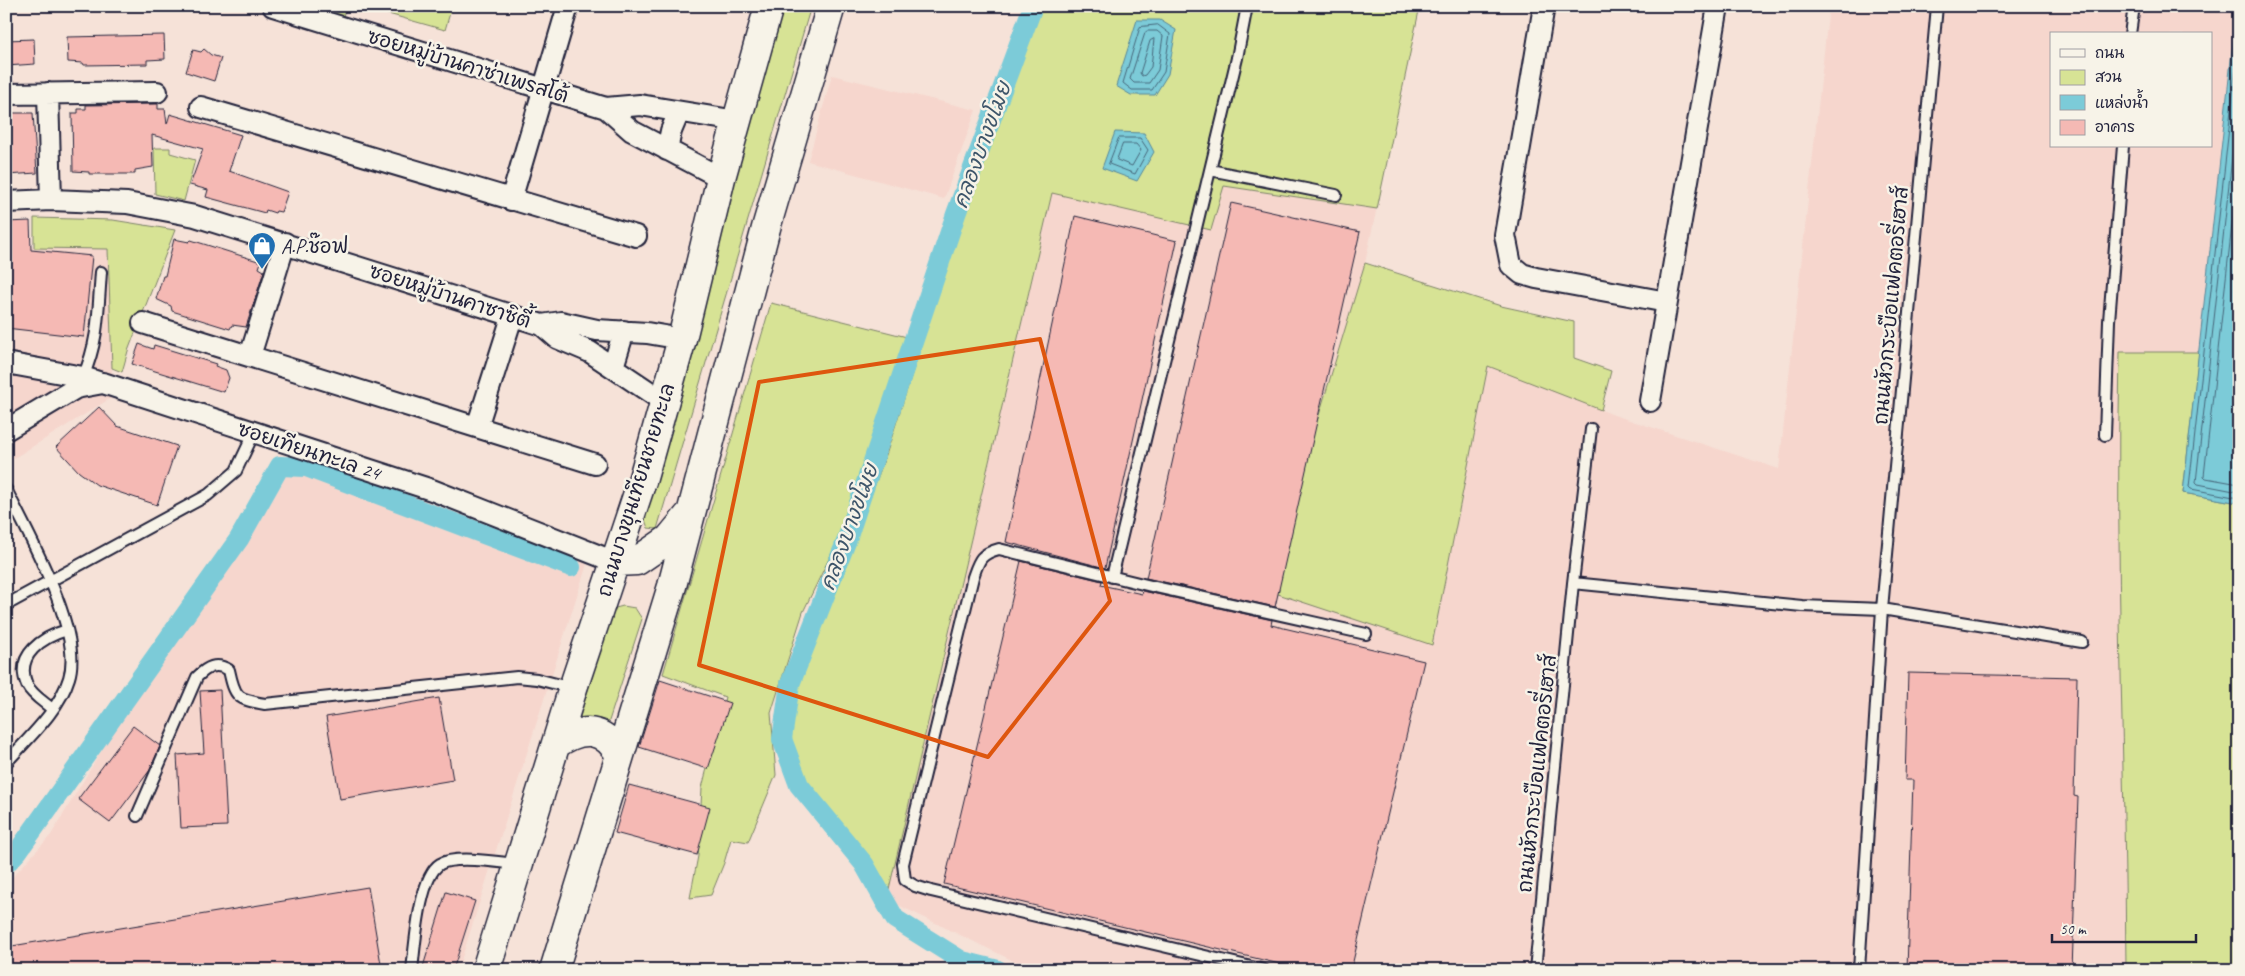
<svg xmlns="http://www.w3.org/2000/svg" width="2245" height="976" viewBox="0 0 2245 976" font-family="Caveat,'Playpen Sans Thai',sans-serif">
  <style>
    .built { fill: #f6d6cd; fill-rule: evenodd }
    .green { fill: #d7e395; stroke: #7c8268 }
    .water { fill: #7ccbd8; stroke: #588799 }
    .lines { fill: none; stroke-linecap: round; stroke-linejoin: round }
    .shore { stroke: #46667a; stroke-width: 1 }
    .canal { stroke: #7ccbd8; stroke-width: 20 }
    .building { fill: #f5b9b4; stroke: #22223b }
    .lane-casing { stroke: #22223b; stroke-width: 14 }
    .street-casing { stroke: #22223b; stroke-width: 24 }
    .secondary-casing { stroke: #22223b; stroke-width: 31 }
    .lane { stroke: #f7f3e8; stroke-width: 10 }
    .street { stroke: #f7f3e8; stroke-width: 20 }
    .secondary { stroke: #f7f3e8; stroke-width: 28 }
    .marked { fill: none; stroke: #de560e; stroke-width: 4; stroke-linejoin: round }
    .labels { text-anchor: middle; dominant-baseline: central; stroke-width: 5; stroke-linejoin: round; paint-order: stroke }
    .street-label { font-size: 20px; fill: #22223b; stroke: #f7f3e8 }
    .poi-label { font-size: 20px; fill: #22223b; stroke: #f7f3e8; text-anchor: start }
    .water-label { font-size: 21px; font-style: italic; fill: #3d556a; stroke: #f7f3e8 }
  </style>
  <rect width="100%" height="100%" fill="#f6e2d8"/>
  <filter id="ink" filterUnits="userSpaceOnUse"><feTurbulence type="fractalNoise" baseFrequency=".02" numOctaves="2"/><feDisplacementMap in="SourceGraphic" scale="10" xChannelSelector="R" yChannelSelector="G"/><feConvolveMatrix kernelMatrix="1 2 1 2 8 2 1 2 1" color-interpolation-filters="sRGB"/></filter>
  <g filter="url(#ink)">
    <path class="built" d="M1096,6H1420L1365,263L1501,306L1489,365L1614,415L1779,469L1829,6H2237L2199,352H2120L2126,970H1032L890,901L889,889ZM2051,34H2211V146H2051Z
      M832,75L976,110L944,199L808,161Z
      M27,247L108,249L112,368L111,398L6,463V248Z
      M278,455L587,564L458,970H6V884L51,835Z"/>
    <path class="green" d="M303,6H347L342,18Z
      M360,6H452L445,30Z
      M781,6H811L657,529L648,528L645,520Z
      M1040,6H1420L1377,209L1224,186L1211,230L1052,193L889,889L869,859L806,781L788,740L795,691L842,575L887,452L952,249Z
      M154,148H170V153L195,160L184,201L155,194Z
      M34,218L113,220L175,230L128,351L122,372L112,368L108,249L34,248Z
      M1365,263L1501,306L1574,322V358L1611,371L1601,410L1488,366L1432,645L1266,590Z
      M771,303L907,337L837,542L803,612L771,713L776,775L748,842L731,839L724,863L711,895L690,898L698,856L702,788L725,697L663,674Z
      M2120,352H2199L2183,493L2239,503V970H2126C2125,764 2115,558 2120,352Z
      M623,606L635,608L642,619L607,727L579,720L612,609Z"/>
    <path class="water" d="M2237,6H2239V503L2183,493Z
      M1137,20H1160L1176,30L1168,74L1155,95H1131L1116,86Z
      M1115,132L1144,133L1154,152L1137,181L1102,168Z"/>
    <g class="lines">
      <path class="shore" d="M1158,25L1170,34L1164,72L1152,90H1132L1123,83L1140,27Z
        M1147,31H1157L1163,36L1158,70L1149,83H1134L1130,79L1145,33Z
        M2239,38L2189,487L2191,489L2239,498
        M1154,39L1151,67L1145,75L1142,76L1140,73L1150,41Z
        M2239,94L2196,482L2198,484L2239,492
        M1119,138H1140L1148,150L1135,174L1109,164Z
        M1123,144H1136L1141,150L1132,166L1117,160Z
        M2239,162L2204,476L2206,478L2239,484"/>
      <path class="canal" d="M6,864L18,851L239,539L280,466L306,467L571,567
        M998,970L962,961L895,919L864,864L799,785L782,739L790,684L846,542L956,214L1033,6"/>
    </g>
    <path class="building" d="M164,35L165,59L147,60V64L84,65L83,63L68,62L67,37Z
      M34,39L35,64L6,66V40Z
      M204,49L211,55L221,58L214,81L186,72L193,50L201,52Z
      M158,104V109H165L167,124L170,114L241,135L229,171L288,192L281,212L276,211L275,213L266,210L265,213L206,197L208,190L190,185L203,149L152,135L153,167L135,170V174H89V172L73,171L72,113H78V109H86V105Z
      M6,113H33L37,173L6,175Z
      M1231,203L1360,232L1275,607L1146,578Z
      M1075,216L1177,241L1105,568L1006,542Z
      M30,221L31,250L92,256L84,337L6,328V222Z
      M174,239L189,242L191,240L261,262L259,268L264,271L246,327L232,325L230,329L172,311L171,306L156,299L163,276H165Z
      M139,344L153,349L154,345L216,364L215,366L226,370L229,378L224,392L132,364Z
      M99,407L117,426L177,446L157,505L97,485L79,472L56,447Z
      M1021,561L1102,581L1101,585L1142,594L1143,591L1272,620L1271,625L1424,661L1351,970H1305L944,884Z
      M1908,673L2077,677L2074,796L2078,797L2072,970H1907L1913,780H1905Z
      M660,680L730,703L708,769L639,747Z
      M220,690L227,826L181,828L177,755L204,753L200,691Z
      M439,698L453,780L340,799L326,717Z
      M133,726L160,746L150,770L110,823L78,799Z
      M629,785L710,807L697,855L615,833Z
      M368,887L382,970H6V947Z
      M446,892L475,901L453,970H422Z"/>
    <g class="lines">
      <defs>
        <path id="lane" d="M2130,34L2134,6
          M1210,170L1336,195
          M83,377C99,340 98,311 101,272
          M2105,435L2109,321L2123,146
          M6,489C27,532 84,632 69,678C59,711 28,738 6,763
          M1112,577L1237,58L1247,6
          M1573,583L1802,606L1882,609L2082,642
          M6,605L208,495L236,471L254,433
          M52,709C44,702 32,695 27,685C14,655 43,637 67,630
          M137,816L197,677C207,667 216,662 229,670C235,698 237,699 265,704L517,677L537,679L572,688
          M412,970C415,946 419,877 440,864C455,855 499,862 516,864
          M1264,970L931,891L915,886L905,880L903,864L973,577C979,560 980,554 999,549L1151,586L1366,634
          M1535,970L1573,583L1591,429
          M1859,970L1882,609L1937,6"/>
        <path id="street" d="M273,6L606,108L632,131L721,178
          M1544,6L1505,235L1511,265L1522,274L1536,278L1667,302
          M48,93L51,200
          M6,94L157,92
          M201,107L636,236
          M606,108L640,105L737,121
          M667,150L671,131L679,112
          M511,200L568,6
          M6,202L51,200L127,203L195,216L542,325L561,322L597,330L647,333L682,339
          M143,323L595,464
          M542,325L557,338L590,352L663,401
          M250,356L285,243
          M6,363L83,377L98,382
          M613,367L624,331
          M1650,401L1718,6
          M477,427L512,317
          M6,430L76,388L103,383L432,490L615,562"/>
        <path id="secondary" d="M615,562L637,561L669,539L688,516
          M556,744C583,726 603,727 620,755
          M486,970L573,688L643,478L682,339L721,178L769,6
          M554,970L672,586L766,228L831,6"/>
      </defs>
      <use href="#lane" class="lane-casing"/>
      <use href="#street" class="street-casing"/>
      <use href="#secondary" class="secondary-casing"/>
      <use href="#lane" class="lane"/>
      <use href="#street" class="street"/>
      <use href="#secondary" class="secondary"/>
    </g>
  </g>
  <path class="marked" d="M1040,339L1110,601L988,757L699,665L759,382Z"/>
  <defs>
    <symbol id="shop-pin" viewBox="-11 -11 22 30"><path d="M0 17L-7.5 6A9.5 9.5 0 1 1 7.5 6Z" fill="#1f6fb2" stroke="#f7f3e8"/><path d="M-5-2.5h2.3a2.7 3.5 0 0 1 5.4 0H5L5.5 6h-11ZM-1.5-2.5h3a1.5 2.3 0 0 0-3 0Z" fill="#fff"/></symbol>
  </defs>
  <g fill-rule="evenodd">
    <use href="#shop-pin" x="246" y="230" width="32" height="43"/>
  </g>
  <g class="labels">
    <g class="street-label">
      <text transform="translate(468 66) rotate(17)">ซอยหมู่บ้านคาซ่าเพรสโต้</text>
      <text transform="translate(450 296) rotate(18)">ซอยหมู่บ้านคาซาซิตี้</text>
      <text transform="translate(1891 306) rotate(-85)">ถนนหัวกระบือแฟคตอรี่เฮาส์</text>
      <text transform="translate(309 451) rotate(18)">ซอยเทียนทะเล 24</text>
      <text transform="translate(636 490) rotate(-73)">ถนนบางขุนเทียนชายทะเล</text>
      <text transform="translate(1537 774) rotate(-84)">ถนนหัวกระบือแฟคตอรี่เฮาส์</text>
    </g>
    <g class="poi-label">
      <text x="281" y="246">A.P.ช๊อฟ</text>
    </g>
    <g class="water-label">
      <text transform="translate(982 145) rotate(-70)">คลองบางขโมย</text>
      <text transform="translate(849 527) rotate(-70)">คลองบางขโมย</text>
    </g>
  </g>
  <rect width="2245" height="976" fill="none" stroke="#f7f3e8" stroke-width="25"/>
  <rect x="12" y="12" width="2220" height="951" fill="none" stroke="#22223b" stroke-width="2" filter="url(#ink)"/>
  <rect x="2050" y="32" width="162" height="115" fill="#f7f3e8" stroke="#a29fa3"/>
  <rect x="2060" y="49" width="25" height="8" fill="#f7f3e8" stroke="#a29fa3"/>
  <text x="2095" y="58" font-size="15" fill="#22223b">ถนน</text>
  <rect x="2060" y="70" width="25" height="15" fill="#d7e395" stroke="#a29fa3"/>
  <text x="2095" y="82" font-size="15" fill="#22223b">สวน</text>
  <rect x="2060" y="95" width="25" height="15" fill="#7ccbd8" stroke="#a29fa3"/>
  <text x="2095" y="108" font-size="15" fill="#22223b">แหล่งน้ำ</text>
  <rect x="2060" y="120" width="25" height="15" fill="#f5b9b4" stroke="#a29fa3"/>
  <text x="2095" y="132" font-size="15" fill="#22223b">อาคาร</text>
  <path d="M2052 934v8h144v-8" fill="none" stroke="#22223b" stroke-width="2.5"/>
  <text x="2060" y="934" font-size="15" fill="#22223b" stroke="#f7f3e8" stroke-width="4" paint-order="stroke">50 m</text>
</svg>
